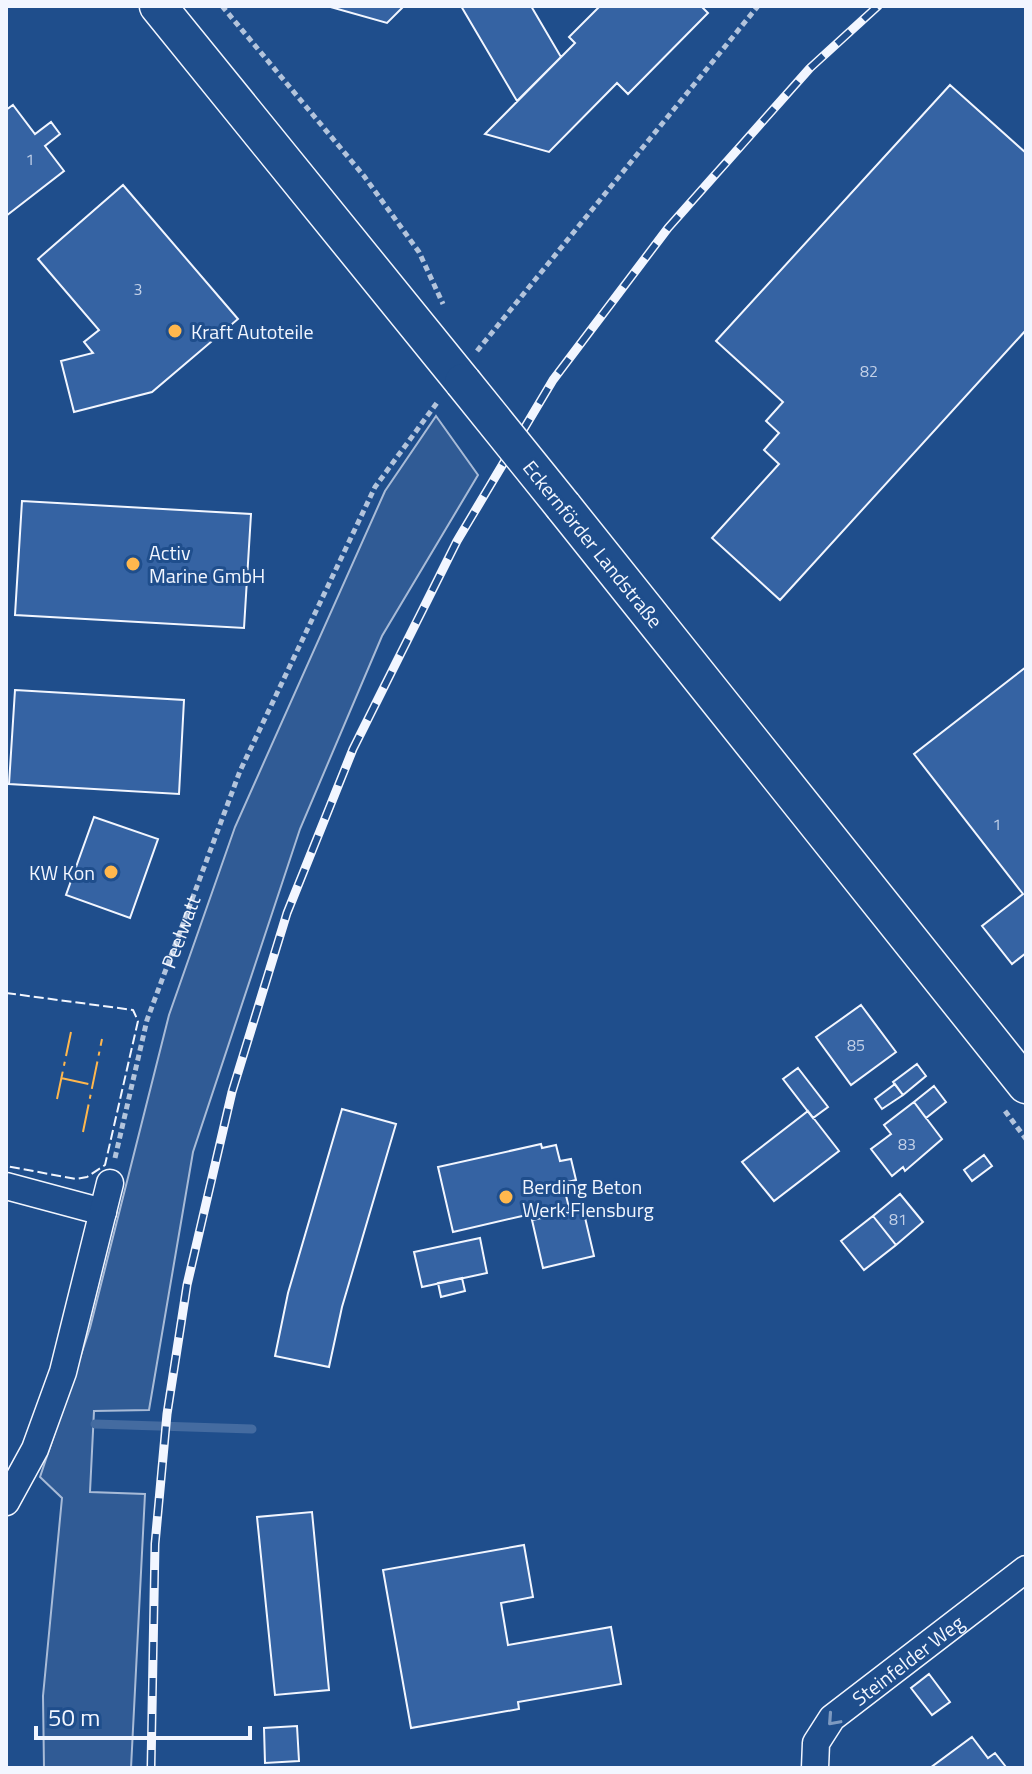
<svg xmlns="http://www.w3.org/2000/svg" width="1032" height="1774" viewBox="0 0 1032 1774" font-family="'Titillium Web',sans-serif">
  <style>
    .built { fill: #305b95; stroke: #a8bbd7; stroke-width: 2 }
    .lines { fill: none; stroke-linecap: round; stroke-linejoin: round }
    .stream { stroke: #446ba0; stroke-width: 9 }
    .building { fill: #3563a3; stroke: #f2f6ff; stroke-width: 2 }
    .street-casing { stroke: #f2f6ff; stroke-width: 29 }
    .secondary-casing { stroke: #f2f6ff; stroke-width: 39 }
    .path { stroke: #b3c4dc; stroke-width: 5; stroke-dasharray: 6 4; stroke-linecap: butt }
    .street { stroke: #1f4e8c; stroke-width: 26 }
    .secondary { stroke: #1f4e8c; stroke-width: 36 }
    .rail-casing { stroke: #f2f6ff; stroke-width: 9 }
    .rail { stroke: #1f4e8c; stroke-width: 6; stroke-dasharray: 18; stroke-linecap: butt }
    .secondary-bridge-casing { stroke: #f2f6ff; stroke-width: 39; stroke-linecap: butt }
    .secondary-bridge { stroke: #1f4e8c; stroke-width: 36 }
    .fence { stroke: #f2f6ff; stroke-width: 2; stroke-dasharray: 10 4; stroke-linecap: butt }
    .power { stroke: #ffb74d; stroke-width: 2; stroke-dasharray: 28 6 4 6; stroke-linecap: butt }
    .oneway { stroke: #7e9ac0 }
    .poi-dot { fill: #ffb74d; stroke: #1f4e8c; stroke-width: 3 }
    .labels { text-anchor: middle; dominant-baseline: central; stroke-width: 6; stroke-linejoin: round; paint-order: stroke }
    .number-label { font-size: 16px; fill: #c3d1e8 }
    .poi-label { font-size: 20px; fill: #f2f6ff; stroke: #1f4e8c; text-anchor: start }
    .street-label { font-size: 20px; fill: #f2f6ff; stroke: #1f4e8c }
  </style>
  <rect width="100%" height="100%" fill="#1f4e8c"/>
  <path class="built" d="M436,416L478,475L382,636L300,829L193,1152L149,1410L94,1411L90,1492L145,1494L131,1768H44L43,1696L62,1498L40,1477L90,1328L169,1015L235,827L385,491Z"/>
  <g class="lines">
    <path class="stream" d="M95,1424L252,1429"/>
  </g>
  <path class="building" d="M327,6H404L387,23Z
    M461,6H531L561,57L517,101Z
    M600,6H701L708,13L628,94L617,83L549,152L485,134L575,43L569,37Z
    M950,85L1026,153V330L780,600L712,538L779,464L764,450L779,433L766,421L783,402L716,341Z
    M13,105L35,134L51,122L60,134L45,146L64,171L6,216V110Z
    M123,185L238,319L152,392L74,412L61,361L93,353L84,342L99,330L38,259Z
    M22,501L251,514L244,628L15,615Z
    M1026,667V953L1012,964L982,926L1023,894L914,754Z
    M15,690L184,700L179,794L9,784Z
    M94,817L158,839L130,918L66,895Z
    M861,1005L896,1052L851,1085L816,1037Z
    M917,1064L926,1076L903,1095L893,1082Z
    M798,1068L828,1107L813,1118L783,1079Z
    M895,1084L903,1095L882,1109L875,1099Z
    M934,1086L946,1102L926,1118L914,1102Z
    M914,1102L942,1139L905,1171L903,1167L892,1176L871,1149L891,1134L884,1125Z
    M342,1109L396,1124L342,1307L329,1367L275,1356L288,1293Z
    M808,1111L839,1151L774,1201L742,1162Z
    M541,1144L542,1148L556,1145L560,1161L571,1159L576,1180L563,1183L570,1212L532,1220L531,1214L453,1232L438,1167Z
    M984,1155L992,1166L972,1181L964,1170Z
    M900,1194L923,1222L896,1245L873,1216Z
    M583,1209L594,1256L543,1268L532,1220Z
    M873,1216L896,1245L864,1270L841,1241Z
    M480,1238L487,1273L422,1287L414,1252Z
    M462,1278L465,1291L441,1297L438,1283Z
    M312,1512L329,1690L275,1695L257,1517Z
    M524,1545L533,1597L501,1603L508,1645L611,1627L621,1684L518,1702L519,1709L411,1728L383,1570Z
    M929,1674L950,1702L932,1715L911,1688Z
    M297,1726L299,1761L265,1763L264,1728Z
    M972,1737L988,1758L995,1753L1006,1767L930,1768Z"/>
  <g class="lines">
    <defs>
      <g id="street">
        <path d="M6,1186L103,1212"/>
        <path d="M6,1502L35,1449L63,1372L110,1183"/>
        <path id="s2" d="M815,1768L816,1743L832,1718L1026,1569"/>
      </g>
      <path id="secondary" d="M158,6L463,382
        M563,506L1026,1085"/>
    </defs>
    <use href="#street" class="street-casing"/>
    <use href="#secondary" class="secondary-casing"/>
    <g class="path">
      <path d="M222,6L364,176L419,252L443,304"/>
      <path d="M477,351L758,6"/>
      <path d="M1005,1111L1026,1139"/>
      <path id="s1" d="M115,1158L147,1020L240,771L375,487L439,400"/>
    </g>
    <use href="#street" class="street"/>
    <use href="#secondary" class="secondary"/>
    <defs>
      <path id="rail" d="M151,1768L155,1544L167,1414L187,1285L232,1092L287,913L353,749L457,541L553,380L668,228L810,68L878,6"/>
    </defs>
    <use href="#rail" class="rail-casing"/>
    <use href="#rail" class="rail"/>
    <defs>
      <path id="secondary-bridge" d="M463,382L563,506"/>
    </defs>
    <use href="#secondary-bridge" class="secondary-bridge-casing"/>
    <use href="#secondary-bridge" class="secondary-bridge"/>
    <path class="fence" d="M6,993L133,1010L138,1021L105,1165L87,1177L76,1179L6,1166"/>
    <path class="power" d="M61,1078L93,1085
      M57,1099L71,1032
      M83,1132L102,1039"/>
  </g>
  <defs><path id="oneway-chevron" d="M-2-3.5L2.5 0L-2 3.5" fill="none" stroke-width="1.6" stroke-linecap="round" stroke-linejoin="round" transform="scale(2)"/></defs>
  <use class="oneway" href="#oneway-chevron" transform="translate(833 1720) rotate(132)"/>
  <g class="poi-dot">
    <circle cx="175" cy="331" r="8"/>
    <circle cx="133" cy="564" r="8"/>
    <circle cx="111" cy="872" r="8"/>
    <circle cx="506" cy="1197" r="8"/>
  </g>
  <g class="labels">
    <g class="number-label">
      <text x="30" y="159">1</text>
      <text x="138" y="289">3</text>
      <text x="869" y="371">82</text>
      <text x="997" y="824">1</text>
      <text x="856" y="1045">85</text>
      <text x="907" y="1144">83</text>
      <text x="898" y="1219">81</text>
    </g>
    <g class="poi-label">
      <text x="191" y="331">Kraft Autoteile</text>
      <text x="149" y="552">Activ<tspan x="149" dy="23">Marine GmbH</tspan></text>
      <text x="95" y="872" text-anchor="end">KW Kon</text>
      <text x="522" y="1186">Berding Beton<tspan x="522" dy="23">Werk Flensburg</tspan></text>
    </g>
    <g class="street-label">
      <text transform="translate(593 544) rotate(51)">Eckernförder Landstraße</text>
      <text stroke="none"><textPath href="#s1" startOffset="236">Peelwatt</textPath></text>
      <text stroke="none"><textPath href="#s2" startOffset="150">Steinfelder Weg</textPath></text>
    </g>
  </g>
  <rect width="1032" height="1774" fill="none" stroke="#f2f6ff" stroke-width="16"/>
  <path d="M36 1726v12h214v-12" fill="none" stroke="#f2f6ff" stroke-width="4"/>
  <text x="48" y="1726" font-size="24" fill="#f2f6ff" stroke="#1f4e8c" stroke-width="6" paint-order="stroke">50 m</text>
</svg>
